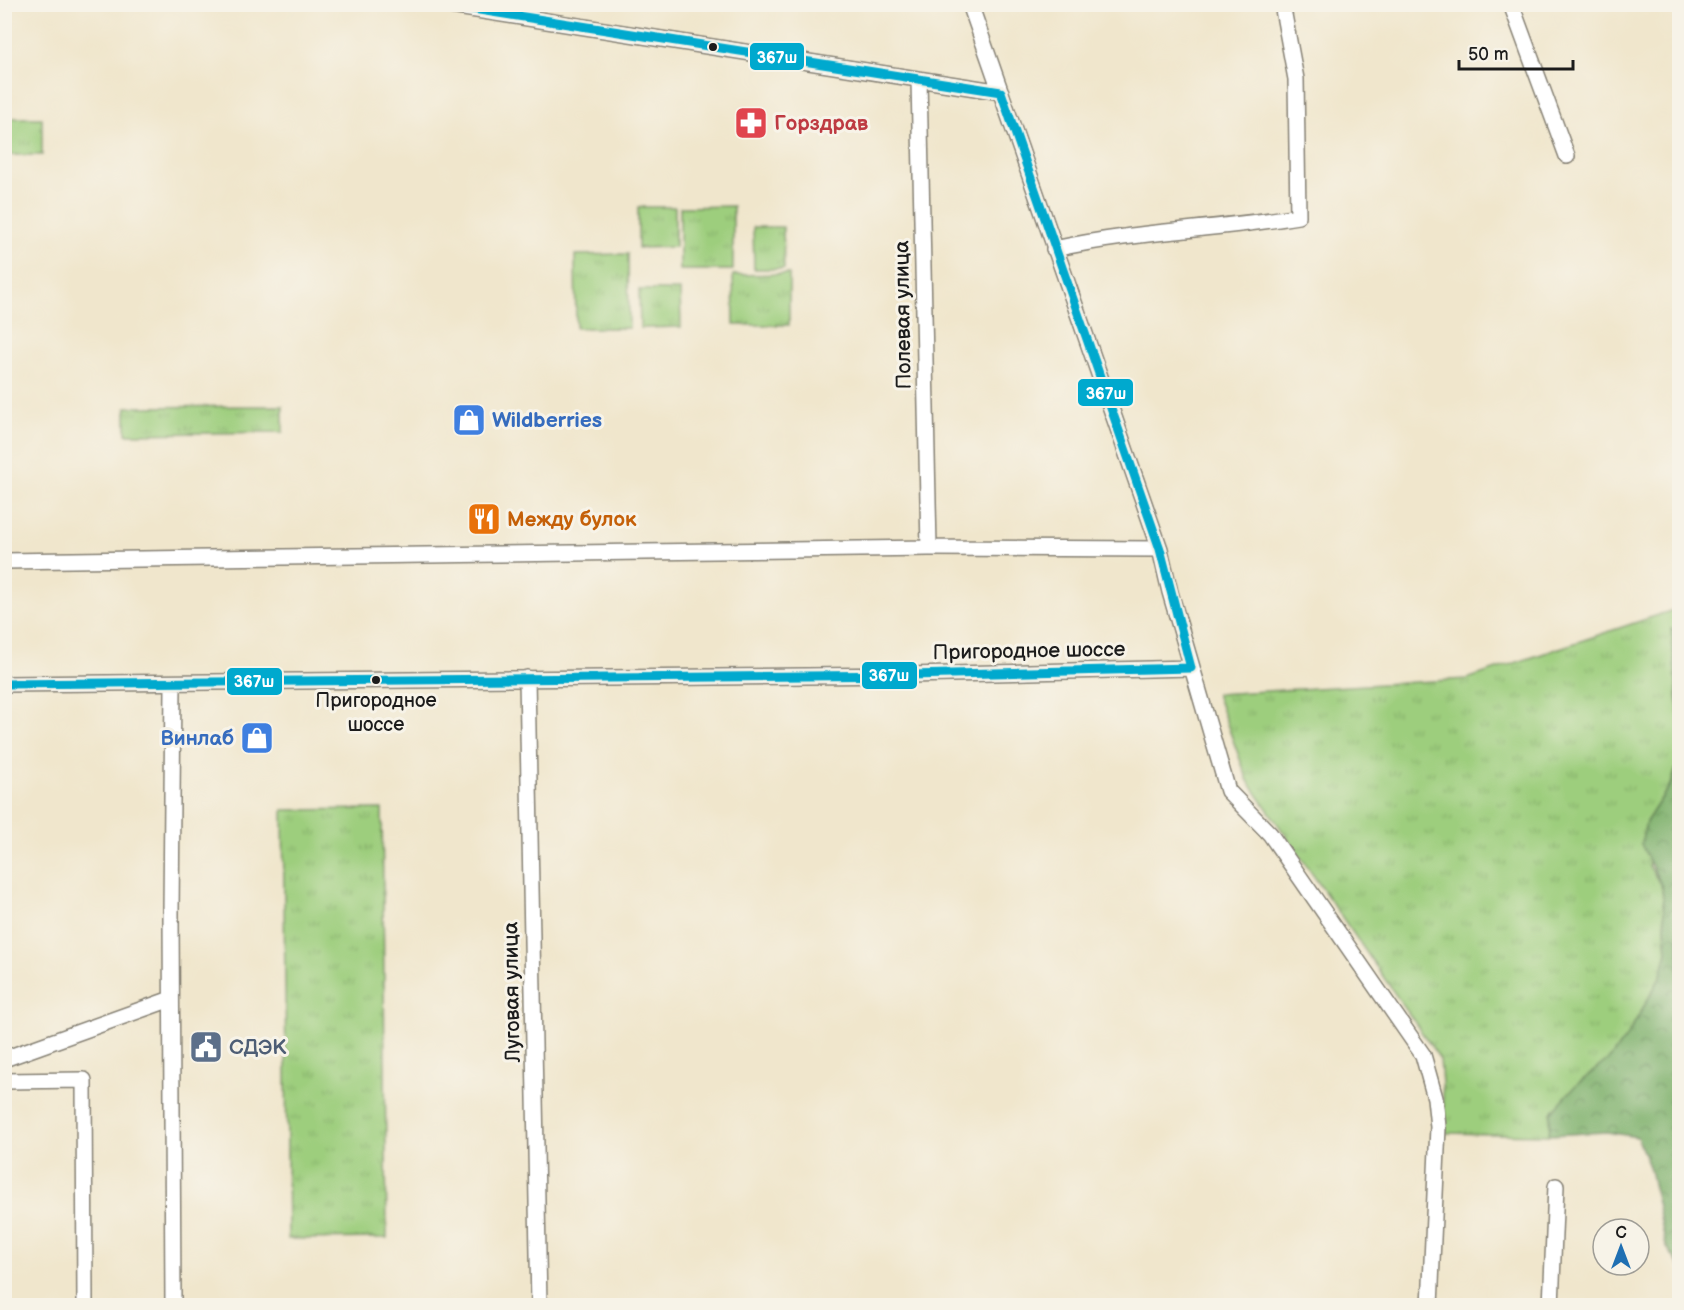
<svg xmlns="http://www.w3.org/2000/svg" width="1684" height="1310" viewBox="0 0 1684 1310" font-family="'Balsamiq Sans',sans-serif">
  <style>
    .grass { fill: url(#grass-tufts); stroke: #5c754c; stroke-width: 1.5 }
    .forest { fill: url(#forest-crowns); stroke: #4d6644; stroke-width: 1.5 }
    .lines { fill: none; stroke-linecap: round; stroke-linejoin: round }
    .minor-casing { stroke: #868174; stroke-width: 18 }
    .minor { stroke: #fff; stroke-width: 15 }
    .bus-1-casing { stroke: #f7f3e8; stroke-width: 14 }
    .bus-1 { stroke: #00a9ce; stroke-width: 9 }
    .bus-dot { fill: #1c1c1c; stroke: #f7f3e8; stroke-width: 2 }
    .labels { text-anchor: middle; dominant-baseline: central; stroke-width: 6; stroke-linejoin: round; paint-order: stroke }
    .bus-label { font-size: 20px; fill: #1c1c1c; stroke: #f7f3e8 }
    .health-label { font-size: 21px; font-weight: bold; fill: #be3a42; stroke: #f7f3e8; text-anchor: start }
    .street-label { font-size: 21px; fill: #1c1c1c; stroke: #f7f3e8 }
    .shop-label { font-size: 21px; font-weight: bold; fill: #366cbe; stroke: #f7f3e8; text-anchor: start }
    .food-label { font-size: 21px; font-weight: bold; fill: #c56008; stroke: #f7f3e8; text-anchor: start }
    .service-label { font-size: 21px; font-weight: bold; fill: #4e5e75; stroke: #f7f3e8; text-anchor: start }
    .line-badge { stroke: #f7f3e8; stroke-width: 2 }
    .badge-label { font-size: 16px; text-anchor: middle; font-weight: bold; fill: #fff }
  </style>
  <defs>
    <pattern id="grass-tufts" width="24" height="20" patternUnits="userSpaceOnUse" patternTransform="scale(1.5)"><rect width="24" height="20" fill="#9dce7d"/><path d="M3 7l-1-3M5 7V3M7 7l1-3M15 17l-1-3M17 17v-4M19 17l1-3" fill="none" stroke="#87b06b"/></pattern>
    <pattern id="forest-crowns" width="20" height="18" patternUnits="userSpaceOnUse" patternTransform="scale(1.5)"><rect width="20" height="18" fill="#7eb16c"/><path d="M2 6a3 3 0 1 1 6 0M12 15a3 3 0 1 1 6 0" fill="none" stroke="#668f58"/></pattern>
  </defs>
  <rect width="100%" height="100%" fill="#f7f3e8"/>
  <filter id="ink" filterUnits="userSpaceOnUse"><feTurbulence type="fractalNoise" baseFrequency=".0167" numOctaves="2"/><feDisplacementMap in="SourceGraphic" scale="12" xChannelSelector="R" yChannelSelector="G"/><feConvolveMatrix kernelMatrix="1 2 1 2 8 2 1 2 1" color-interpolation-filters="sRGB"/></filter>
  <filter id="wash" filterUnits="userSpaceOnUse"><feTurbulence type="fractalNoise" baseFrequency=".008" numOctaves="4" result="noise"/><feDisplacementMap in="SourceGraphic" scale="24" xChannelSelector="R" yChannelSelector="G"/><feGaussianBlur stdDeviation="1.35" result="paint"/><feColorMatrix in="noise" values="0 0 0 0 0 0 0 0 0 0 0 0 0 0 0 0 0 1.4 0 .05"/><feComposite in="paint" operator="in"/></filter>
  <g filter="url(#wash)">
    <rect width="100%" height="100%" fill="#f0e6cc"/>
    <path class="grass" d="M5,118H42V155H5Z
      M733,206V270H680V207Z
      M638,207H675V247L638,248Z
      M753,227H783L784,269H754Z
      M628,254L629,328H576L575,255Z
      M789,274V325H734L733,275Z
      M639,290H680L681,327L640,328Z
      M283,406V432L126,434V407Z
      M1679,608V629H1671L1679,716V759L1672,782L1646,822L1649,866L1662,887L1667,952L1661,976L1626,1038L1611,1057L1551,1113L1549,1135L1446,1133L1440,1059L1248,781L1216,694L1467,679Z
      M382,809L387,1238L288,1239L283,810Z"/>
    <path class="forest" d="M1671,629H1679V716Z
      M1679,759V1265L1666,1246L1650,1169L1637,1137L1607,1132L1549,1135L1551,1113L1574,1087L1611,1057L1626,1038L1661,976L1667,952L1662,887L1641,844L1646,822L1672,782Z"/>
  </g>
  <g filter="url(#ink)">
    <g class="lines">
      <defs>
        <path id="minor" d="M438,4L1001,92
          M970,4L1160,549L1170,592L1228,791L1270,834L1423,1055L1435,1098L1438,1127L1430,1306
          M1511,4L1567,156
          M919,80L929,548
          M1054,249C1135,231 1216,230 1298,216L1296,79L1282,4
          M4,561L929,548L1160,549
          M527,678L539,1306
          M4,684L910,675L1191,668
          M4,1059L171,999
          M4,1081L84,1080L85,1306
          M173,1306L171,914L173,684
          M1551,1306L1556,1186"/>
      </defs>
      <use href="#minor" class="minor-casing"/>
      <use href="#minor" class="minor"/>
      <defs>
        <path id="bus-1" d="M4,684L910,675L1191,668L1160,549L1001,92L441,4"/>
      </defs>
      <use href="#bus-1" class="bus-1-casing"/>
      <use href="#bus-1" class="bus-1"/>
    </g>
  </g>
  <defs>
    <symbol id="pharmacy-square" viewBox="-11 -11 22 22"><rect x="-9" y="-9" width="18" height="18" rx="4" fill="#e0444e" stroke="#f7f3e8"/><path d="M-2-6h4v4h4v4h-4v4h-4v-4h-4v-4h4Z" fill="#fff"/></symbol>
    <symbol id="shop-square" viewBox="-11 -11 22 22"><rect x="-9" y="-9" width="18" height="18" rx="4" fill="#3f7fe0" stroke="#f7f3e8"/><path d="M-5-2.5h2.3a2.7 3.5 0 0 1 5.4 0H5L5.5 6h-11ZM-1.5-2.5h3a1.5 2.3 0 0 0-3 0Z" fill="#fff"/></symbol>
    <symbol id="restaurant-square" viewBox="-11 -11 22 22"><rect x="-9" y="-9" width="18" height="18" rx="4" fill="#e8710a" stroke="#f7f3e8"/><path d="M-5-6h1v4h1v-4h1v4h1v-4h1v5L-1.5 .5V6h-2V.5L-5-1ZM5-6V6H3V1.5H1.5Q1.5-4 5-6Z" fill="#fff"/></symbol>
    <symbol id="civic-square" viewBox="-11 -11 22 22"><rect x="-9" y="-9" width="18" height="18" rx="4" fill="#5c6f8a" stroke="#f7f3e8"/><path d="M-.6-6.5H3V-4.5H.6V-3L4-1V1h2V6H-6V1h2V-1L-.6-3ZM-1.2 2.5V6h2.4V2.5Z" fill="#fff"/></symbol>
  </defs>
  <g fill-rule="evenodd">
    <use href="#pharmacy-square" x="732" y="104" width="38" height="38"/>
    <use href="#shop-square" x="450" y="401" width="38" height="38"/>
    <use href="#restaurant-square" x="465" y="500" width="38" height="38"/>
    <use href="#shop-square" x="238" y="719" width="38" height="38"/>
    <use href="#civic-square" x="187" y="1028" width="38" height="38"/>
  </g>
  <g class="bus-dot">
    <circle cx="713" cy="47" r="5"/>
    <circle cx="376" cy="680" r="5"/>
  </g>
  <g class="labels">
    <g class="bus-label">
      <text x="376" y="701">Пригородное<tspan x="376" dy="24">шоссе</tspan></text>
    </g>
    <g class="health-label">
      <text x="774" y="123">Горздрав</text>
    </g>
    <g class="street-label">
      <text transform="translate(903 315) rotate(-91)">Полевая улица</text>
      <text transform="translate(1029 651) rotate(-1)">Пригородное шоссе</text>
      <text transform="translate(512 992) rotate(-91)">Луговая улица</text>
    </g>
    <g class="shop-label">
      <text x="492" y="420">Wildberries</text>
      <text x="234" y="738" text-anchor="end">Винлаб</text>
    </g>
    <g class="food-label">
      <text x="507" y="519">Между булок</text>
    </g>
    <g class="service-label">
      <text x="229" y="1047">СДЭК</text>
    </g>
  </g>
  <g class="line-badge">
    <rect x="749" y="42" width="56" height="29" rx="6" fill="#00a9ce"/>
    <rect x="1077" y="378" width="57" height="29" rx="6" fill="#00a9ce"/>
    <rect x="861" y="661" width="57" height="29" rx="6" fill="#00a9ce"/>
    <rect x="226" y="667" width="57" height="29" rx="6" fill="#00a9ce"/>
  </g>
  <g class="badge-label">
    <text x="777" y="63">367ш</text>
    <text x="1106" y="399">367ш</text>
    <text x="889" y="681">367ш</text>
    <text x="254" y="687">367ш</text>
  </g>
  <rect width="1684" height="1310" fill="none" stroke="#f7f3e8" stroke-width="24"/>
  <g transform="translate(1621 1247)"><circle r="28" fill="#f7f3e8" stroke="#9f9d96" stroke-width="1.5"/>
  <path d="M0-4.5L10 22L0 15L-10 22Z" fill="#1f6fb2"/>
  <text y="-9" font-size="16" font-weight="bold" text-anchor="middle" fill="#1c1c1c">С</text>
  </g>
  <path d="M1459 60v9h114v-9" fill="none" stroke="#1c1c1c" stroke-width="3"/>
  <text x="1468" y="60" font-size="18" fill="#1c1c1c" stroke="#f7f3e8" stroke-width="4.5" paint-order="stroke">50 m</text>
</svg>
